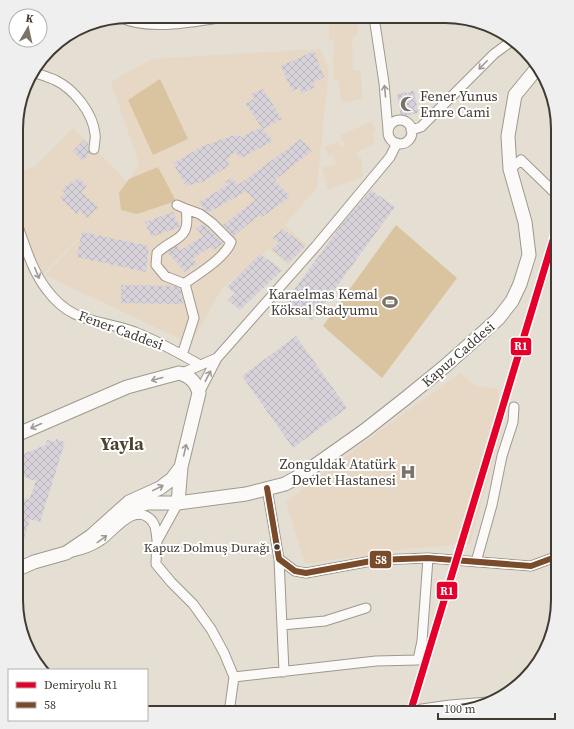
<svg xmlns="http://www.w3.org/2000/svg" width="574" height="729" viewBox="0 0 574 729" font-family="'Source Serif 4',serif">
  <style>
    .built { fill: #e6d8c4 }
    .green { fill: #dac49f }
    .building { fill: url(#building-cross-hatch) }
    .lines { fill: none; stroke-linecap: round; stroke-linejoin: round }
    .street-casing { stroke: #9e998f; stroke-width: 11 }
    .secondary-casing { stroke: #9e998f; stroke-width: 15 }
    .street { stroke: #fbfaf8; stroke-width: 9 }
    .secondary { stroke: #fbfaf8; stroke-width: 13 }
    .bus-1-casing { stroke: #fff; stroke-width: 9 }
    .bus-1 { stroke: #7a4b2a; stroke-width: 6 }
    .rail-1-casing { stroke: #fff; stroke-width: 10 }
    .rail-1 { stroke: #e4002b; stroke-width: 7 }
    .oneway { stroke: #9e9a95 }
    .bus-dot { fill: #403a32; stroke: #fff; stroke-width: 1.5 }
    .labels { text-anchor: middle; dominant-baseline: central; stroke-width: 4; stroke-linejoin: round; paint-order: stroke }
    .bus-label { font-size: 13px; fill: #403a32; stroke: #fff; text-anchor: end }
    .poi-label { font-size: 14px; fill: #403a32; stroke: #fff; text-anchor: end }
    .street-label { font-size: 14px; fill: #403a32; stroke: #fff }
    .district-label { font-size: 18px; font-weight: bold; fill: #4e4230; stroke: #fff }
    .rim { fill: none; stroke: #403a32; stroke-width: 2 }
    .line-badge { stroke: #fff; stroke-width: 1.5 }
    .badge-label { font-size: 11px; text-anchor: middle; font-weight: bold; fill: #fff }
  </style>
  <defs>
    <pattern id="building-cross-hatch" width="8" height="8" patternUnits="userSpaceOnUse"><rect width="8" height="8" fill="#d8d3db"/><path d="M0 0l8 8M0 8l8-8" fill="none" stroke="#bab6bc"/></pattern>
  </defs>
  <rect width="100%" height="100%" fill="#e5ded2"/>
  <path class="built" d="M339,17H357L358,34L352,38L353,70L361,71L362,98L342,103L338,80L333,81L334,40L329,39V18Z
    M320,49L329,69L317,187L285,225L307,245L288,265L269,249L221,290L191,344L45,275L114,203L42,275L17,211V173L35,166L73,128L128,182L139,164L111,82L152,59Z
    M371,122L376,130L372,132L375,144L357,152V158L361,157L363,177L328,189L322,168L336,164L334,156L328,155L325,147L338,142L341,147L345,144L340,135Z
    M460,373L476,386L498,389L502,429L470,544L405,549L305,564L286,502L366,441Z"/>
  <path class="green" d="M160,79L188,139L153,155L128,100Z
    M158,167L176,201L137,214L121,210L119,193L129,179Z
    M396,225L457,278L382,378L323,326Z"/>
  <path class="building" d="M314,51L324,77L313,83L315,87L302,94L299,88L292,91L281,66Z
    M263,89L282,119L263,129L245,104L254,99L251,94Z
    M414,91L418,113L401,117L397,94Z
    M261,127L273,141L241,158L235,152L227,159L229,166L202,182L186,186L173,163L203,146L231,136H235L238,135L241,137Z
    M301,139L312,151L275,180L290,197L262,217L259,215L234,236L223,225L255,200L246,191L208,213L204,209L199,202L228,185L225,182L232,178L238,185Z
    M84,140L88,144V149L90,153L83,161L73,151Z
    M79,178L87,186L81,192L98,207L87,218L80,211L77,214L60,198L65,193L62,190L70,182L72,184Z
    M371,190L395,207L312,320L286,301L342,224Z
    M173,212L180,227L151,237L145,222Z
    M203,224L223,243L214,250L210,247L193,259L197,263L185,272L167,252L177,246L181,250L203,236L196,228Z
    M283,229L305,246L288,263L272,249L279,243L272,238Z
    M82,232L149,246L146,272L77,257Z
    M260,254L282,270L240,310L228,300L235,293L227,287Z
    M121,285L175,286L180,288L183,304L121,303Z
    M296,336L347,408L293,448L242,376Z
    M56,439L65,442L40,522L30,519L24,538L16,535V512L22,497L29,500L36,481L16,474V461L18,456L46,445L47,440L55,442Z"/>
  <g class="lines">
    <defs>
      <path id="street" d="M120,17C149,32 199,21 230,16
        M374,17L384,83L388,130
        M32,72C39,74 48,77 55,80C74,89 93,113 95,134C96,139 94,144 94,149
        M388 132a12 12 0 1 1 24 0a12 12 0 1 1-24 0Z
        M411,130L421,127L494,54L513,40
        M510,169L521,160L558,196
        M177,205L186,209C191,241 175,236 157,253L156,265L165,276L185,284L194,318L182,355
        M17,224C25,245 32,271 47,290C72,324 99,319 135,332C158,341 179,353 200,365
        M184,284C198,274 225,258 231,242L212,223L200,214L186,209
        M179,373L187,371L217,358
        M199,393L217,358L316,246L390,157L397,143
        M267,488L279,559L295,571L306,573L377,560L428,558L531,566L558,556
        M178,503L157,541L156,564L171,582L193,604L211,629L224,653L234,677L229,713
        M72,552C82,550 91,547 100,541C113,533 132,504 149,518C156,523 156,532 157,540
        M279,559L284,672
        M476,562L492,505L502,456L513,422L514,407
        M282,625L325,621L366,608
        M234,677L376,661L418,660L422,641L428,558
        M494,700L502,697
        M338,713L368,711L385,713
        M394,713L450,705L488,702"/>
      <path id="secondary" d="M16,435L127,387L179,373C190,376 196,382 199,393L181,467L178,503
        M113,516L134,506L149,503H178L246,494L285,484L303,474L364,431L406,398L444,367L498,319L512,301L520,284L529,255L525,222L510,169L508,136L515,95L538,67
        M16,570L34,562L66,553L91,536L129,502L160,488L172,479L181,467"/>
    </defs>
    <use href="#street" class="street-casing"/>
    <use href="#secondary" class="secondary-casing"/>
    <use href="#street" class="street"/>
    <use href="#secondary" class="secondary"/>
    <defs>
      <path id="bus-1" d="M267,488L279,559L295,571L306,573L377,560L428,558L531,566L558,556"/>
    </defs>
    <use href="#bus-1" class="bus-1-casing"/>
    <use href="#bus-1" class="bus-1"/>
    <defs>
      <path id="rail-1" d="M410,713L558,224"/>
    </defs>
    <use href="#rail-1" class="rail-1-casing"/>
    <use href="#rail-1" class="rail-1"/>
  </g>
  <defs><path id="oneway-shaft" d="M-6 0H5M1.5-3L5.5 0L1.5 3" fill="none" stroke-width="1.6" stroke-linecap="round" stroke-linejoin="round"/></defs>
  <g class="oneway">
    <use href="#oneway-shaft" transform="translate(483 65) rotate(135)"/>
    <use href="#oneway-shaft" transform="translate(385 91) rotate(-95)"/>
    <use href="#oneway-shaft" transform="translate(37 273) rotate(67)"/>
    <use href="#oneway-shaft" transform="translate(208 376) rotate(-63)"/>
    <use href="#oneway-shaft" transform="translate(157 379) rotate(165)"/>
    <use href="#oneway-shaft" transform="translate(36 426) rotate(156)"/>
    <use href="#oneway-shaft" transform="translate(185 450) rotate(-77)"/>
    <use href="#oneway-shaft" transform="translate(158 488) rotate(-26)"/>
    <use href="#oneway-shaft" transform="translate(102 539) rotate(-36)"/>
  </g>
  <defs>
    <symbol id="mosque-bare" viewBox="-9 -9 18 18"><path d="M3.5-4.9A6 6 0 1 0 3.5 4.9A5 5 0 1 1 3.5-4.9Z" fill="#7a736a" stroke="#fff" stroke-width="2.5" paint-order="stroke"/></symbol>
    <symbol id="stadium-bare" viewBox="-9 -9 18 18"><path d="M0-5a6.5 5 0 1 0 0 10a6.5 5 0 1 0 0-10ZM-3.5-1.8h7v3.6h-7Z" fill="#7a736a" stroke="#fff" stroke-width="2.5" paint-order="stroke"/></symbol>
    <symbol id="hospital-bare" viewBox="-9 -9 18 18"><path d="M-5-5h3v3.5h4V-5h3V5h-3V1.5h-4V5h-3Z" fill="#7a736a" stroke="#fff" stroke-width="2.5" paint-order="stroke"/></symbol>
  </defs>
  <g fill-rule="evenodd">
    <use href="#mosque-bare" x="397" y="93" width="22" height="22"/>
    <use href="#stadium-bare" x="379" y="291" width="22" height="22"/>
    <use href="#hospital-bare" x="397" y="461" width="22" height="22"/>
  </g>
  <circle class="bus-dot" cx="277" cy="547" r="3.5"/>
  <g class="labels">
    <g class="bus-label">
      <text x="270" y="547">Kapuz Dolmuş Durağı</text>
    </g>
    <g class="poi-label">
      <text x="420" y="96" text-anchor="start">Fener Yunus<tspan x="420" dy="16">Emre Cami</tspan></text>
      <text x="378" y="294">Karaelmas Kemal<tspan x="378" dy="16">Köksal Stadyumu</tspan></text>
      <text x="396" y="464">Zonguldak Atatürk<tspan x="396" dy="16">Devlet Hastanesi</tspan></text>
    </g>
    <g class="street-label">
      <text transform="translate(121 330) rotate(20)">Fener Caddesi</text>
      <text transform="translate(458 354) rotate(-41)">Kapuz Caddesi</text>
    </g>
    <g class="district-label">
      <text x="122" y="443">Yayla</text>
    </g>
  </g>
  <path d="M0 0H574V729H0ZM129 23H445A106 106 0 0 1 551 129V600A106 106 0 0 1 445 706H129A106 106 0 0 1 23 600V129A106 106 0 0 1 129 23Z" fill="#f0efef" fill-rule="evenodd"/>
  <path class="rim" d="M129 23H445A106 106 0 0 1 551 129V600A106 106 0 0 1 445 706H129A106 106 0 0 1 23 600V129A106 106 0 0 1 129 23Z"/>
  <g class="line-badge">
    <rect x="510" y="337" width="22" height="19" rx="4" fill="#e4002b"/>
    <rect x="369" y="550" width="23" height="19" rx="4" fill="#7a4b2a"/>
    <rect x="436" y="581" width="22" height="19" rx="4" fill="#e4002b"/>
  </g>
  <g class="badge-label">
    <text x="521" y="350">R1</text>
    <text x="381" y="564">58</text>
    <text x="447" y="595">R1</text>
  </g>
  <rect x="8" y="669" width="140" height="52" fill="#ffffff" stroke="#b3b0ad"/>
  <rect x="16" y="682" width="20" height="6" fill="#e4002b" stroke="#b3b0ad"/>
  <text x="44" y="689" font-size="12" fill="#403a32">Demiryolu R1</text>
  <rect x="16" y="702" width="20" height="6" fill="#7a4b2a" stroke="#b3b0ad"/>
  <text x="44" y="709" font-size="12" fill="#403a32">58</text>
  <g transform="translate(28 28) rotate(9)"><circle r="19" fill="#ffffff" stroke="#b3b0ad"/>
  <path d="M0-3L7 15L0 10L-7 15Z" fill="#7a736a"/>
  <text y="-6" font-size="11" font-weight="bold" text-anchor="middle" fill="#403a32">K</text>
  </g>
  <path d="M438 713v6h117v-6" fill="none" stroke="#403a32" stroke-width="2"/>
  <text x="444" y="713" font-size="12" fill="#403a32" stroke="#ffffff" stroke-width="3" paint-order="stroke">100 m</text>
</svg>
